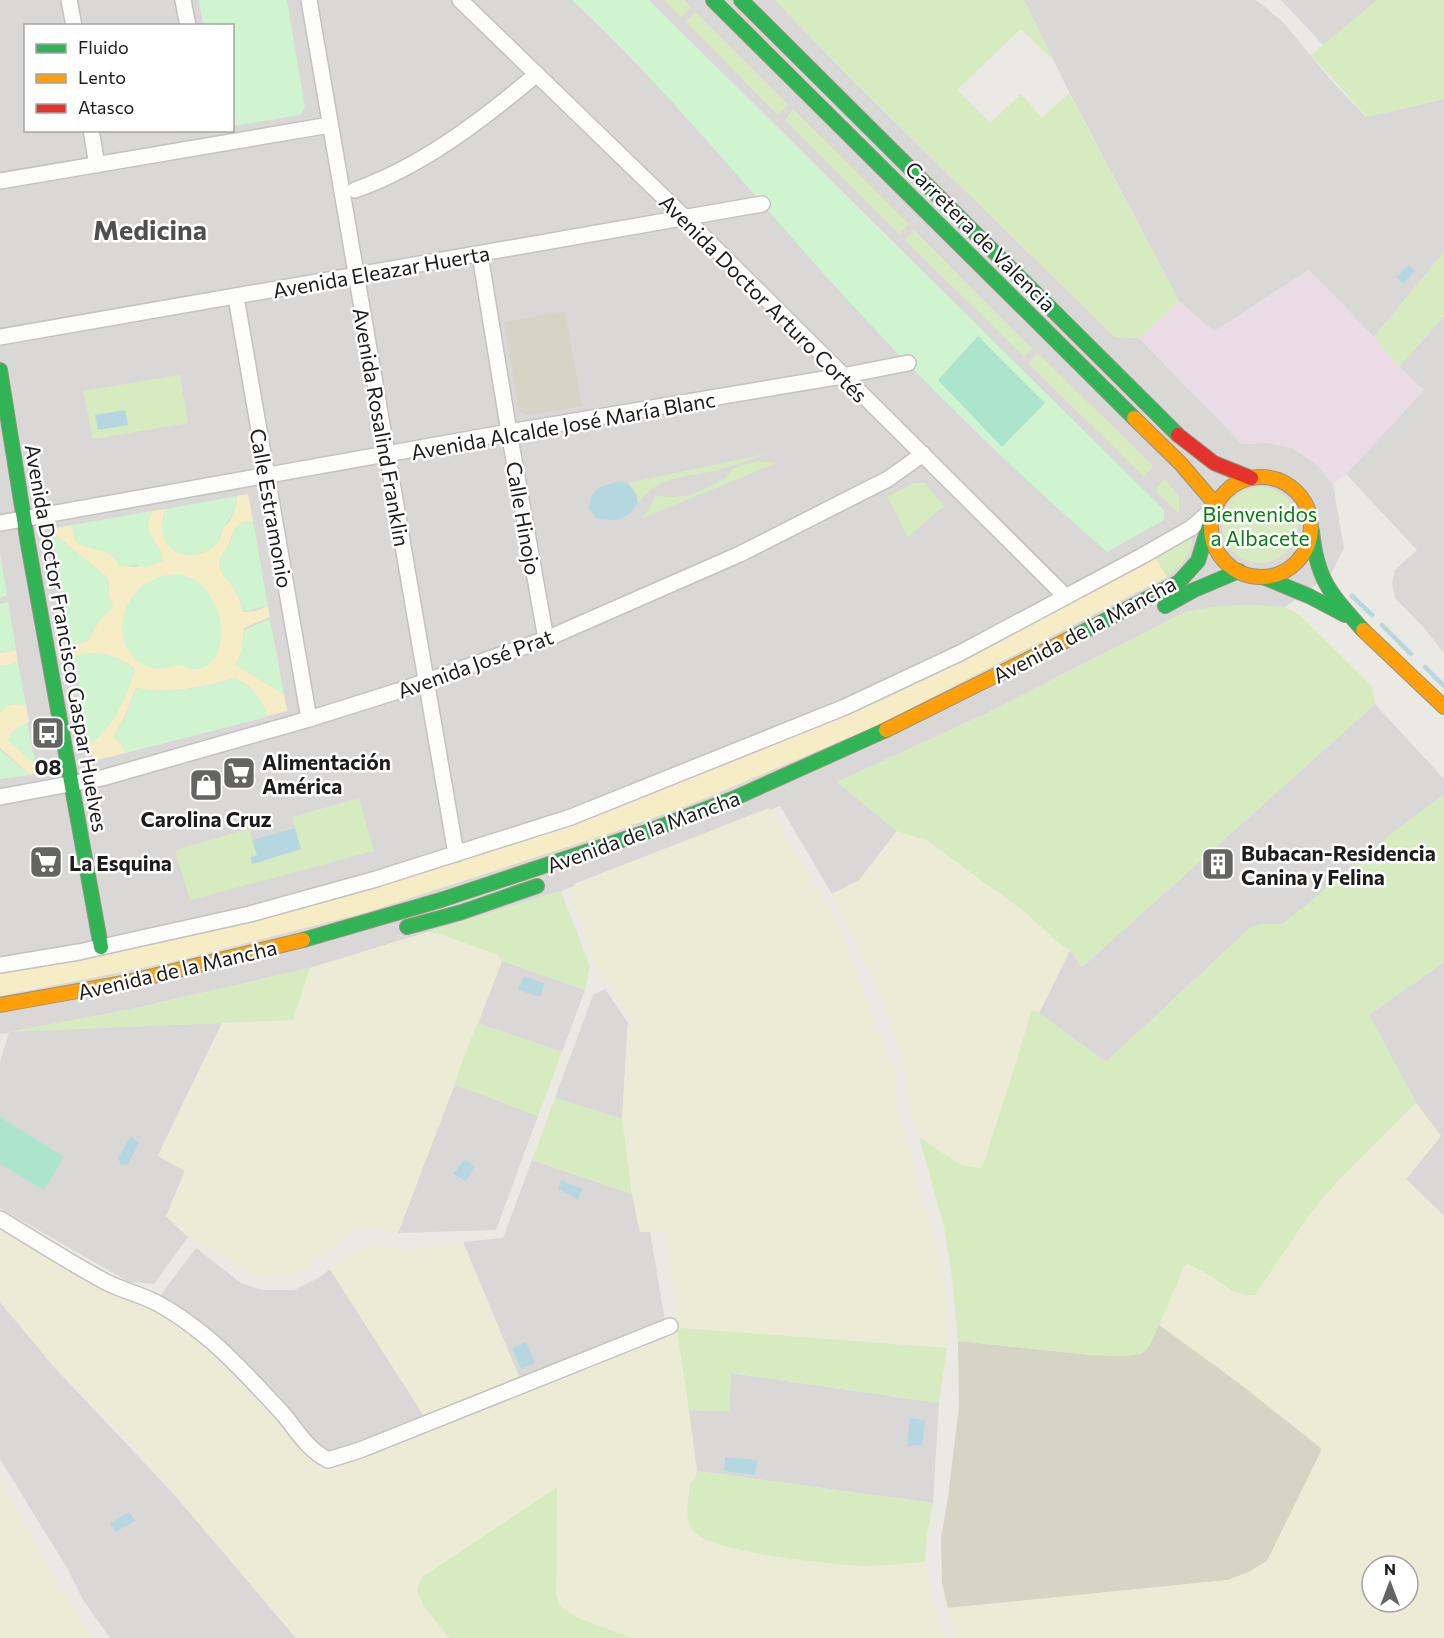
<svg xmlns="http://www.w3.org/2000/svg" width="1444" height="1638" viewBox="0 0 1444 1638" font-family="Commissioner,sans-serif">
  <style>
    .residential { fill: #dad8d6; fill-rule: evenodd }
    .industrial { fill: #e9dce4 }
    .construction { fill: #d5d4c5 }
    .farmland { fill: #ececd6; fill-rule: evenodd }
    .grass { fill: #d7ebc0 }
    .sand { fill: #f6ecc6 }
    .park { fill: #d0f3d0 }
    .pitch { fill: #ade5cc }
    .water { fill: #b5d8e0 }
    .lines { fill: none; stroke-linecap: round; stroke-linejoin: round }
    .stream { stroke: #b5d8e0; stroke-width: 4.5 }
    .street-casing { stroke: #c3c2c0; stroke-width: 18 }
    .fast-casing { stroke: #93957c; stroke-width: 16 }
    .slow-casing { stroke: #93957c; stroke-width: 16 }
    .jam-casing { stroke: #93957c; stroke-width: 16 }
    .street { stroke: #fcfcfb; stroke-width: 15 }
    .fast { stroke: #30b455; stroke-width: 14 }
    .slow { stroke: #ff9f0a; stroke-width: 14 }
    .jam { stroke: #e5322d; stroke-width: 14 }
    .labels { text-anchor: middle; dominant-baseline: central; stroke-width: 5; stroke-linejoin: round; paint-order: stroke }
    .street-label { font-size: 21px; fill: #1c1c1c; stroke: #fff }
    .park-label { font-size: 21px; fill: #067e0f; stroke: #fff }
    .poi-label { font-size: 21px; font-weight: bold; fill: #1c1c1c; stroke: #fff; text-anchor: start }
    .district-label { font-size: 27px; font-weight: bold; fill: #4f4f4f; stroke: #fff }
  </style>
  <rect width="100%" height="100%" fill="#ebe9e4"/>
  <path class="residential" d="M0,0H775L855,83L1115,337L1139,338L1242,444L1268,443L1293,448L1315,463L1333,484L1344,548L1331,574L1285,607L1244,605L1185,612L983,715L837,782L897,831L859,881L832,894L780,806L561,891L310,968L127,1010L15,1031L222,1023L158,1155L185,1171L166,1216L188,1237L154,1284L129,1282L0,1208V1061L9,1033L0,1034ZM26,26H232V130H26Z
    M1024,0H1256L1283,22L1330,79L1366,117L1444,99V252L1374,337L1309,270L1214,332L1179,301L1067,88Z
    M1281,0H1377L1324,46Z
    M1444,316V653L1424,628L1395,598L1392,582L1395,570L1417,550L1346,474L1424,390L1399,367Z
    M1375,704L1444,779V795L1283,924H1261L1249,929L1106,1062L1039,1013L1070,950L1082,967Z
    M502,961L585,990L562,1052L477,1023Z
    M1444,962V1216L1406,1179L1441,1136L1416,1103L1369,1015Z
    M605,989L628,1023L622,1119L555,1098L593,995Z
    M454,1084L538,1116L496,1230L398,1233Z
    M532,1160L632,1194L640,1232L650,1231L665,1321L520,1379L463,1242L503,1238Z
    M196,1248L241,1283L262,1290H294L320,1277L330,1269L424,1416L334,1451L321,1450L284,1401L215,1335L192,1316L159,1297Z
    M0,1302L55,1368L183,1504L296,1638H110L83,1600L67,1568L0,1459Z
    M731,1373L939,1403L933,1503L697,1471L689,1410L729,1411Z"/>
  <path class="industrial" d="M1309,270L1374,337L1399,367L1424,390L1346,474L1333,484L1315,463L1293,448L1268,443L1242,444L1139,338L1179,301L1214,331Z"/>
  <path class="construction" d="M565,311L582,406L527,415L519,411L504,322Z
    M1158,1324L1235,1380L1323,1449L1267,1561L1249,1572L1228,1580L948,1608L942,1583L941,1538L948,1497L959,1407L958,1341L1091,1355L1130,1356L1150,1345Z"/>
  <path class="farmland" d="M769,808L838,924L894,1071L899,1109L923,1203L941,1263L948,1306L947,1348L678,1327L665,1231L640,1232L632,1194L622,1119L628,1023L640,1035L598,969L576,912L572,895L574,884Z
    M897,831L928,841L1025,912L1055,940L1070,950L1039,1013L1032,1010L985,1160L980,1168L961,1165L919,1137L912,1114L902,1061L890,1022L865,963L832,894L859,880Z
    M428,932L440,934L498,955L502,961L398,1233L364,1229L354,1231L347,1234L328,1254L291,1275L260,1277L243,1269L211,1248L188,1237L166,1216L185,1171L158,1156L222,1023L293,1020L310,968Z
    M1416,1103L1441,1136L1406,1179L1444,1216V1638H956L948,1608L1228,1580L1249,1572L1267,1561L1322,1449L1235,1380L1158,1324L1186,1263L1209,1275L1225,1287L1242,1295H1255L1309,1215L1335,1184L1383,1136L1401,1110ZM1372,1566H1408V1602H1372Z
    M0,1225L112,1292L132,1301L151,1306L210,1346L286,1428L307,1457L321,1471L677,1331L697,1471L695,1479L689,1483L688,1508L866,1566L925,1562L932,1598L945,1638H632L578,1618L561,1607L556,1595L557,1487L422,1577L417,1591L424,1606L449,1638H296L133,1446L55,1368L0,1302Z
    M463,1242L520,1379L424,1416L330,1269L346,1256L370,1246L411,1249L432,1248Z
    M0,1483L78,1617L91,1638H0Z"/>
  <path class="grass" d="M664,0H684L691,7L681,17Z
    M775,0H1024L1053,60L1021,29L957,90L990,123L1021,94L1042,118L1069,93L1179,301L1139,338L1115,337L855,83Z
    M1377,0H1444V99L1367,117L1311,55Z
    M695,12L788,105L778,115L686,22Z
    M793,109L909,224L899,234L785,120Z
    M914,230L1032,349L1024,357L905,240Z
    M1444,252V316L1399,367L1374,337Z
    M1038,353L1153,466L1144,477L1028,363Z
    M180,375L188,423L93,439L83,391Z
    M770,453C752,458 735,466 717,470C683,479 662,473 638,503L636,494L628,483Z
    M758,461L777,463L642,518L651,506L655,496L675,497L691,495L724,479L734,468Z
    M1165,479L1179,497V514L1155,490Z
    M914,483H925L944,506L908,537L887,497Z
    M1222 525a38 38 0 1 1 76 0a38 38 0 1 1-76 0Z
    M1192,536C1193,557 1181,564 1167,577L1155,558Z
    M1244,605L1285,607L1301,616L1372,686L1375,704L1082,967L1070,950L1055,940L1025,912L928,841L897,831L837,782L983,715L1185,612L1211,607Z
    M1444,794V962L1369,1015L1416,1103L1335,1184L1309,1215L1255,1295C1232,1296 1226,1285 1208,1274C1201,1270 1193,1267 1186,1263L1150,1345L1142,1354L1130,1356L1091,1355L958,1341L952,1277L944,1227L919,1137L961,1165L980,1168L985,1160L1032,1010L1039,1013L1106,1062L1249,929L1261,924H1283L1391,834Z
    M359,798L374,851L190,900L175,850L249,829L257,855L253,864L301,849L292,817Z
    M561,891L590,966L585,990L502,961L498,955L440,934L428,932Z
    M310,968L293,1020L9,1032L127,1010Z
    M477,1023L562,1052L538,1116L454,1084Z
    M555,1098L622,1119L632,1194L532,1160Z
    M682,1328L947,1348L939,1403L731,1373L729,1411L689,1410L677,1331Z
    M697,1471L933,1503L927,1535L925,1562C905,1563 885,1566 865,1566C834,1565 713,1553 694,1532C683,1521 689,1498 690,1483L695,1479Z
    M557,1487L556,1595L561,1607L578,1618L632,1638H449L424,1606L417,1591L422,1577Z"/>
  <path class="sand" d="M248,494L253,521C239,521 233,528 230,541C229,547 221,552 220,561C218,574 229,580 235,590C239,597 241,604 243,612L255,611L268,606L270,617L244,628L242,649L236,665L284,694L287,711L267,716C262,699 252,686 235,678C205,687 168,695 136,688L124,718L113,737L121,743L126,753L93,761L89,744C113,729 127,695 135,669C117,655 97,650 74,656L72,645L88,641L100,619L113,606L109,595L108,578L52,532V529L72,525L74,539C82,548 89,546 100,549C109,551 113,559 120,563C132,571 149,564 162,561C164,541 138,540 152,511L166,509C154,536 171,562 202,553C208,551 213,548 217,543C221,539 220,535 222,530C223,528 227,524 228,523C234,515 236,506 237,496Z
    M1155,558L1167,577L876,726L694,803L614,832L364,913L172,962L0,996V970L549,831L706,772L778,743L965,660Z
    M16,650L18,663L0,666V653Z
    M19,703L26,705L29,722L16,729L8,740L36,764L37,773L30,775L0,748V712L6,706Z"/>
  <path class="park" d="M199,0H287L305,107L300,115L233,126L232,26L203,25Z
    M572,0H649L1164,510V520L1107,552C1006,464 912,372 823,273C741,181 663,85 572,0Z
    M237,496L234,513L222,529L218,542L210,550L194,555L177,553L166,543L161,527L166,509Z
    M152,511C140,537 161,540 163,561L145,567L135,565L120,566C103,541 91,556 74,539L72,525Z
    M246,521H253L268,606L243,612C241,604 239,597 235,590C228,579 217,573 221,557C222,551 229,547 230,542C234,531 234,526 246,521Z
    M52,532L108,578L109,594L113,606L100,619L88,641L72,645Z
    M0,554L7,595L0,598Z
    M172,574C223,572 239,661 198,669C190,670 183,665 177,665C171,666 166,669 159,669C106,664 110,583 172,574Z
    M8,602L16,650L0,653V604Z
    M270,619L284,694L236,665L241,651L244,630Z
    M89,653C106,653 121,658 135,669C127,695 114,729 89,744L74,656Z
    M18,663L26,705L12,704L0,712V666Z
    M235,678C252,687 262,698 267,717L126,753L121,743L113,737L125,717L136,688C166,695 206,687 235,678Z
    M27,723L36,765L7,740L14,730Z
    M0,750L30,775L0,779Z"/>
  <path class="pitch" d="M978,336L1045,403L1002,447L938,380Z
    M0,1117L64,1157L44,1190L0,1164Z"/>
  <path class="water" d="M1409,265L1415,271L1403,284L1396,277Z
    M125,410L128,425L98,430L95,415Z
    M616,482L628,483L636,494L638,503C625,521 619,521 597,519L589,509C590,489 599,487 616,482Z
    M295,828L301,849L252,864L250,857L257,855L252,840Z
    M524,976L545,984L540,997L518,990Z
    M130,1137L140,1142L128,1164L121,1165L118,1158Z
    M465,1159L474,1167L466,1181L453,1174Z
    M561,1180L582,1189L578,1199L558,1189Z
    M526,1342L535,1363L521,1369L512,1348Z
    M910,1418L925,1420L922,1445L907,1446Z
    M725,1457L757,1460L755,1475L724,1471Z
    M129,1512L135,1521L115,1532L110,1523Z"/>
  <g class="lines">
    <path class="stream" d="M1352,596L1372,615
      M1382,625L1411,654
      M1425,667L1444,686"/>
    <defs>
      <path id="street" d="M69,0L74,26
        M183,0L188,26
        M309,0L456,854
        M460,0L683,216L1066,597
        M91,130L97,165
        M0,181L330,125
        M355,190C423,166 482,120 537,74
        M480,255L509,432L546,639
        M236,297L309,719
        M0,337C254,294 508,248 762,204
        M0,523L509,432L842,376L908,363
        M0,797L102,778L309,719L398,691L546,639L740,554L888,479L923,454
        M0,965L79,952L250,914L376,879L571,817L845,707L960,653L1142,556L1191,528L1211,511
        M0,1219C35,1240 70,1263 106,1282C122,1290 138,1294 153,1301C173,1311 192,1325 210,1340C236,1362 260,1389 284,1415C298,1432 307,1449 328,1460L360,1450L670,1326"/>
      <path id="fast" d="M713,0L1134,418
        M741,0L1178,435
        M0,370L28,544L101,947
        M1312,531C1317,581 1331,594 1363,630
        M1263,577L1309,596L1345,615
        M1165,606L1194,590L1239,571
        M1073,637L1179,582L1198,561L1212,516
        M407,927L462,912L537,886
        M303,940L441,900L649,831L735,798L886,730"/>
      <path id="slow" d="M1134,418L1181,464L1216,505
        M1211 527a50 50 0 1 1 100 0a50 50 0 1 1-100 0Z
        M1363,630L1444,707
        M886,730L1073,637
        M0,1005L128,982L303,940"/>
      <path id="jam" d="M1178,435L1214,463L1251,478"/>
    </defs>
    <use href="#street" class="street-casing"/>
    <use href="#fast" class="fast-casing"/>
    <use href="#slow" class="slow-casing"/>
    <use href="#jam" class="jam-casing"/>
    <use href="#street" class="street"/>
    <use href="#fast" class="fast"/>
    <use href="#slow" class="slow"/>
    <use href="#jam" class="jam"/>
  </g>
  <defs>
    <symbol id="bus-square" viewBox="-11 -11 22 22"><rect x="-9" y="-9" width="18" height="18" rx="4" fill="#646462" stroke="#fff"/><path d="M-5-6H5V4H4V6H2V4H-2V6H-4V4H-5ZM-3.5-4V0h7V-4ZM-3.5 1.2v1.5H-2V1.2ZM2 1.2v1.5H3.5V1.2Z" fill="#fff"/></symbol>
    <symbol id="supermarket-square" viewBox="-11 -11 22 22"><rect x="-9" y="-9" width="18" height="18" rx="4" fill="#646462" stroke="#fff"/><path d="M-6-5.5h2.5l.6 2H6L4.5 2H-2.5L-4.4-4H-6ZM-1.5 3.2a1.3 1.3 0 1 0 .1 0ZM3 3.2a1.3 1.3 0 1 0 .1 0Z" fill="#fff"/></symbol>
    <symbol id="shop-square" viewBox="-11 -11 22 22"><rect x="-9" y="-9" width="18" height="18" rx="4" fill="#646462" stroke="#fff"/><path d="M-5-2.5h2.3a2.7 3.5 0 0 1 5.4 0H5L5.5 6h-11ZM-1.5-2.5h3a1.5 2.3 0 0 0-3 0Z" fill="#fff"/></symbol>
    <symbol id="building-square" viewBox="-11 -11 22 22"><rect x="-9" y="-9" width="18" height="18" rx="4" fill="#646462" stroke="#fff"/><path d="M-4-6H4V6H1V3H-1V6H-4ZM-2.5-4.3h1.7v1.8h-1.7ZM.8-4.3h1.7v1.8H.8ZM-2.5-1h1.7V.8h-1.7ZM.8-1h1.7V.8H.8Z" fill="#fff"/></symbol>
  </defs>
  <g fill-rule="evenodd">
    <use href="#bus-square" x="29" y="714" width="38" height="38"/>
    <use href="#supermarket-square" x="220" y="754" width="38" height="38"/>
    <use href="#shop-square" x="187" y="766" width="38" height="38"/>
    <use href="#supermarket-square" x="27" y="843" width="38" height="38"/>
    <use href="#building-square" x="1199" y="845" width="38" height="38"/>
  </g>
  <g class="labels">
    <g class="street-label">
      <text transform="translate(981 236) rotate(45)">Carretera de Valencia</text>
      <text transform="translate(381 271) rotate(-10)">Avenida Eleazar Huerta</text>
      <text transform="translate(764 298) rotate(45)">Avenida Doctor Arturo Cortés</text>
      <text transform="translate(563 425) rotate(-10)">Avenida Alcalde José María Blanc</text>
      <text transform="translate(382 427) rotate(80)">Avenida Rosalind Franklin</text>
      <text transform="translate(272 508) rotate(80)">Calle Estramonio</text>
      <text transform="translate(524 518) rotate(80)">Calle Hinojo</text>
      <text transform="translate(1084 629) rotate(-28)">Avenida de la Mancha</text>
      <text transform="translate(67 638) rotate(80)">Avenida Doctor Francisco Gaspar Huelves</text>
      <text transform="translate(475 663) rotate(-20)">Avenida José Prat</text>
      <text transform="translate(643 831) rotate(-20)">Avenida de la Mancha</text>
      <text transform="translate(177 969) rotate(-13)">Avenida de la Mancha</text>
    </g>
    <g class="park-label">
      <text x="1260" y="513">Bienvenidos<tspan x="1260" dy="24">a Albacete</tspan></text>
    </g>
    <g class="poi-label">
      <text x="262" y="761">Alimentación<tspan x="262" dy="24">América</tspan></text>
      <text x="48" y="766" text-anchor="middle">08</text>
      <text x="206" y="818" text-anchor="middle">Carolina Cruz</text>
      <text x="1241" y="852">Bubacan-Residencia<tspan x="1241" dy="24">Canina y Felina</tspan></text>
      <text x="69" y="862">La Esquina</text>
    </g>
    <g class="district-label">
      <text x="150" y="229">Medicina</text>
    </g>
  </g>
  <rect x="24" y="24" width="210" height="108" fill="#ffffff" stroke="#a4a4a4" stroke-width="1.5"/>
  <rect x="36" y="44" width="30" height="9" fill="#30b455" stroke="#a4a4a4" stroke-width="1.5"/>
  <text x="78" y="54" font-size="18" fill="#1c1c1c">Fluido</text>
  <rect x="36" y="74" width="30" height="9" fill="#ff9f0a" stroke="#a4a4a4" stroke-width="1.5"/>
  <text x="78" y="84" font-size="18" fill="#1c1c1c">Lento</text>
  <rect x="36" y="104" width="30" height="9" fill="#e5322d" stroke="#a4a4a4" stroke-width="1.5"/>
  <text x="78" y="114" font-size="18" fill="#1c1c1c">Atasco</text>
  <g transform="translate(1390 1584)"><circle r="28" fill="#ffffff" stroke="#a4a4a4" stroke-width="1.5"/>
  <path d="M0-4.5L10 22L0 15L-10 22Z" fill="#646462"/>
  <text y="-9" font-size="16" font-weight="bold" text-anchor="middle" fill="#1c1c1c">N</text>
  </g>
</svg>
